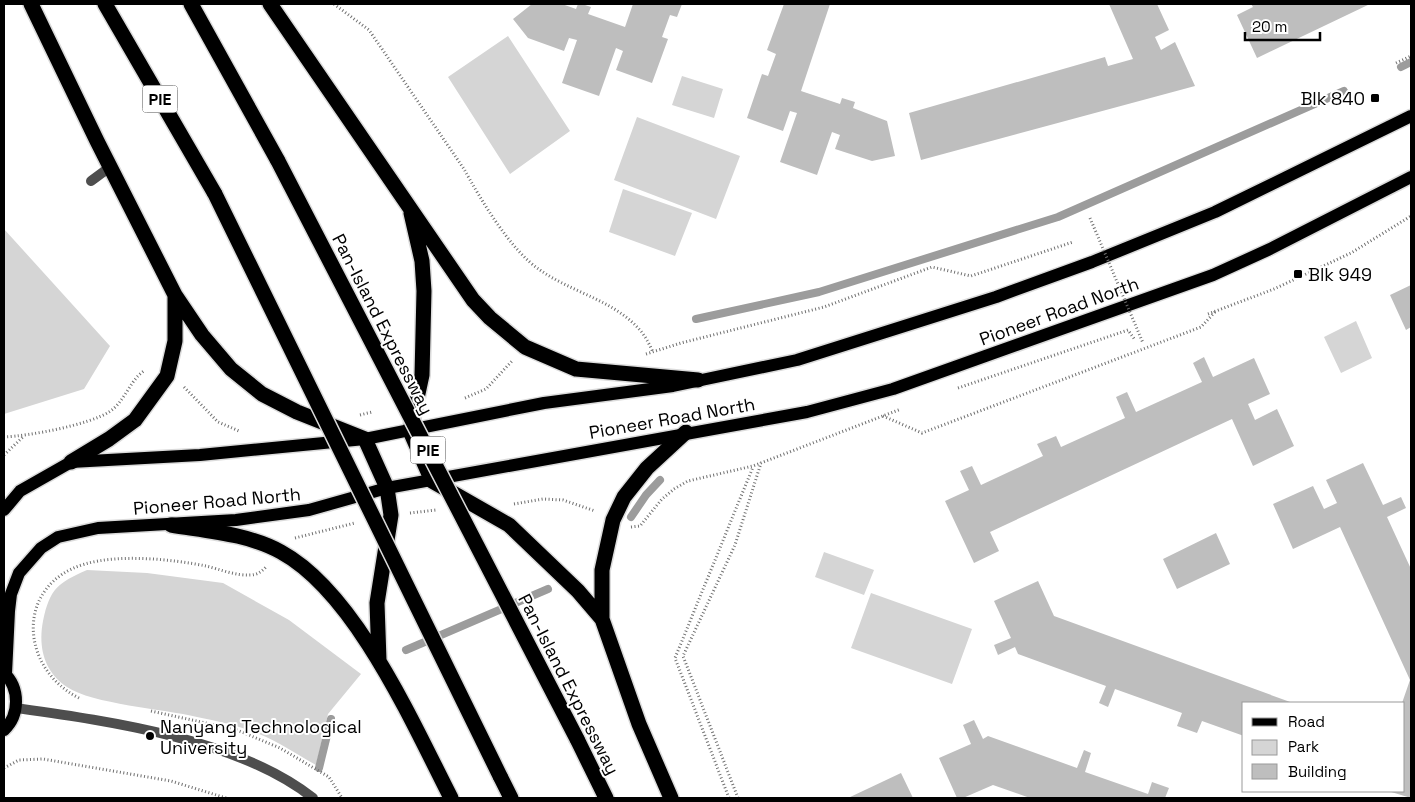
<svg xmlns="http://www.w3.org/2000/svg" width="1415" height="802" viewBox="0 0 1415 802" font-family="'Space Grotesk',sans-serif">
  <style>
    .green { fill: #d5d5d5 }
    .lines { fill: none; stroke-linecap: round; stroke-linejoin: round }
    .stream { stroke: #9c9c9c; stroke-width: 8 }
    .building { fill: #bebebe }
    .primary-casing { stroke: #dbdbdb; stroke-width: 15 }
    .motorway-casing { stroke: #dbdbdb; stroke-width: 18 }
    .path { stroke: #707070; stroke-width: 3; stroke-dasharray: 1 2.5; stroke-linecap: butt }
    .service { stroke: #4e4e4e; stroke-width: 10 }
    .minor { stroke: #4e4e4e; stroke-width: 10 }
    .primary { stroke: #000; stroke-width: 12 }
    .motorway { stroke: #000; stroke-width: 15 }
    .motorway-bridge-casing { stroke: #dbdbdb; stroke-width: 18; stroke-linecap: butt }
    .path-bridge { stroke: #707070; stroke-width: 3; stroke-dasharray: 1 2.5; stroke-linecap: butt }
    .motorway-bridge { stroke: #000; stroke-width: 15 }
    .poi-dot { fill: #000; stroke: #fff; stroke-width: 2 }
    .labels { text-anchor: middle; dominant-baseline: central; stroke-width: 4; stroke-linejoin: round; paint-order: stroke }
    .shield { fill: #fff; stroke: #4c4c4c; stroke-width: 1 }
    .shield-label { font-size: 16px; font-weight: bold; fill: #000 }
    .poi-label { font-size: 18px; fill: #000; stroke: #fff; text-anchor: start }
    .street-label { font-size: 18px; fill: #000; stroke: #fff }
  </style>
  <rect width="100%" height="100%" fill="#fff"/>
  <path class="green" d="M508,36L570,131L510,174L448,77Z
    M682,76L723,89L714,118L672,105Z
    M637,117L740,156L716,219L614,180Z
    M623,189L692,213L675,256L609,232Z
    M4,229L110,346L84,389L4,414Z
    M1356,321L1372,358L1341,373L1324,337Z
    M824,552L874,570L864,595L815,577Z
    M87,570L147,573L223,583L289,620L361,674L328,714L316,765C298,755 279,742 259,734C240,726 217,721 197,717C164,709 92,704 67,687C44,672 38,647 43,621C50,588 58,583 87,570Z
    M871,593L972,629L952,684L851,648Z"/>
  <g class="lines">
    <path class="stream" d="M1401,67L1411,62
      M696,319L819,292L1058,217L1344,91
      M631,517L646,495L660,480
      M406,650L548,589
      M319,768L331,719"/>
  </g>
  <path class="building" d="M532,4H562L576,9L578,4H582L591,7L588,14L625,27L633,4H682L677,17L670,15L662,37L668,39L652,83L616,70L623,51L616,48L599,96L562,83L577,40L569,38L564,51L528,38L513,19Z
    M784,4H830L801,91L840,104L842,98L855,102L853,108L887,121L895,156L872,161L835,149L840,135L832,132L817,175L780,162L797,113L790,111L783,131L747,118L762,74L768,76L776,54L767,50Z
    M1109,4H1157L1169,30L1155,37L1161,50L1175,42L1195,86L921,160L909,113L1105,57L1108,66L1133,59Z
    M1251,4H1370L1257,58L1237,15L1253,7Z
    M1411,285V327L1406,330L1390,295Z
    M1204,357L1213,377L1254,358L1270,394L1248,404L1255,420L1277,409L1294,446L1253,466L1232,419L990,532L999,551L974,563L945,501L969,490L960,471L972,466L981,485L1043,456L1037,444L1056,436L1061,447L1125,418L1116,397L1127,392L1136,412L1202,382L1193,363Z
    M1363,463L1383,505L1401,497L1406,508L1387,517L1411,569V798L1388,791H1404V703H1402L1410,680L1340,527L1293,549L1273,504L1313,486L1324,509L1337,503L1326,480Z
    M1216,533L1230,564L1177,589L1163,559Z
    M1038,581L1054,616L1293,703H1244V736L1202,721L1197,733L1177,726L1182,713L1115,689L1108,707L1099,703L1106,686L1018,654L1015,647L998,655L994,645L1011,638L994,601Z
    M974,720L983,739L988,736L1077,768L1084,750L1091,753L1085,772L1148,794L1152,782L1169,788L1165,798H1030L993,785L963,798H957L939,758L971,744L963,725Z
    M901,773L913,798H848Z"/>
  <g class="lines">
    <defs>
      <path id="primary" d="M4,510L20,491L71,462L200,455L365,439L544,403L673,386L797,360L996,297L1092,262L1215,212L1411,116
        M4,673C20,688 20,715 4,730
        M6,674L9,611L11,594L19,573L41,548L58,537L98,528L236,520L309,510L387,488L807,412L893,389L1213,275L1270,249L1411,177"/>
      <path id="motorway" d="M31,4L97,141L175,295L202,335L231,369L262,394L297,412L365,439L387,488L391,515L377,603L379,660
        M105,4L215,194
        M191,4L278,161
        M270,4L473,300L490,318L525,347L576,369L698,380
        M411,213L422,261L424,291L422,375L410,431L432,481L509,525L578,591L602,619
        M71,462L109,439L135,420L167,376L175,341V295
        M171,525C207,531 249,534 281,552C356,593 413,724 451,798
        M577,739L606,798
        M500,776L511,798
        M671,798L639,724L602,619V570L613,520L624,497L647,468L686,432"/>
    </defs>
    <use href="#primary" class="primary-casing"/>
    <use href="#motorway" class="motorway-casing"/>
    <path class="path" d="M334,4L369,30L464,169C481,200 511,251 540,270C571,292 613,300 639,329C645,335 649,344 653,352
      M1396,63L1411,56
      M1208,314L1274,289L1351,253L1411,216
      M646,354L681,343L824,307L932,267L971,276L1073,242
      M184,387L218,422L239,431
      M958,388L1128,330L1135,340
      M465,398L486,389L512,361
      M360,415L372,412
      M883,416L922,433L1201,327L1215,312
      M4,437C29,436 88,425 109,412C125,402 129,381 144,371
      M4,455L24,436
      M514,504L543,499L563,500L595,511
      M410,513L436,510
      M631,527L640,526L662,499L674,489L688,481L753,466L901,409
      M295,538L355,523
      M79,698C19,668 15,584 85,564C119,554 171,559 206,566C219,569 236,576 250,575C257,575 261,572 266,567
      M151,711L237,730L280,748L329,777L342,798
      M4,768L19,760L43,759L171,781L226,798
      M729,798L675,658L753,467
      M738,798L683,656L735,545L761,463"/>
    <path class="service" d="M91,181L110,167"/>
    <path class="minor" d="M16,708C108,721 239,739 313,798"/>
    <use href="#primary" class="primary"/>
    <use href="#motorway" class="motorway"/>
    <defs>
      <path id="motorway-bridge" d="M278,161L577,739
        M215,194L500,776"/>
    </defs>
    <use href="#motorway-bridge" class="motorway-bridge-casing"/>
    <path class="path-bridge" d="M1090,218L1143,343"/>
    <use href="#motorway-bridge" class="motorway-bridge"/>
  </g>
  <g class="poi-dot">
    <rect x="1370" y="93" width="10" height="10" rx="2.5"/>
    <rect x="1293" y="269" width="10" height="10" rx="2.5"/>
    <circle cx="150" cy="736" r="5"/>
  </g>
  <g class="labels">
    <g class="shield">
      <rect x="142.5" y="85.5" width="35" height="27" rx="4"/>
      <rect x="410.5" y="436.5" width="35" height="27" rx="4"/>
    </g>
    <g class="shield-label">
      <text x="160" y="99">PIE</text>
      <text x="428" y="450">PIE</text>
    </g>
    <g class="poi-label">
      <text x="1365" y="98" text-anchor="end">Blk 840</text>
      <text x="1308" y="274">Blk 949</text>
      <text x="160" y="726">Nanyang Technological<tspan x="160" dy="21">University</tspan></text>
    </g>
    <g class="street-label">
      <text transform="translate(1059 311) rotate(-20)">Pioneer Road North</text>
      <text transform="translate(383 324) rotate(63)">Pan-Island Expressway</text>
      <text transform="translate(672 418) rotate(-10)">Pioneer Road North</text>
      <text transform="translate(217 501) rotate(-5)">Pioneer Road North</text>
      <text transform="translate(569 684) rotate(63)">Pan-Island Expressway</text>
    </g>
  </g>
  <rect width="1415" height="802" fill="none" stroke="#000000" stroke-width="10"/>
  <rect x="1242" y="702" width="162" height="90" fill="#ffffff" stroke="#999999"/>
  <rect x="1252" y="718" width="25" height="8" fill="#000000" stroke="#999999"/>
  <text x="1288" y="727" font-size="15" fill="#000000">Road</text>
  <rect x="1252" y="740" width="25" height="15" fill="#d5d5d5" stroke="#999999"/>
  <text x="1288" y="752" font-size="15" fill="#000000">Park</text>
  <rect x="1252" y="764" width="25" height="15" fill="#bebebe" stroke="#999999"/>
  <text x="1288" y="777" font-size="15" fill="#000000">Building</text>
  <path d="M1245 32v8h75v-8" fill="none" stroke="#000000" stroke-width="2.5"/>
  <text x="1252" y="32" font-size="15" fill="#000000" stroke="#ffffff" stroke-width="4" paint-order="stroke">20 m</text>
</svg>
